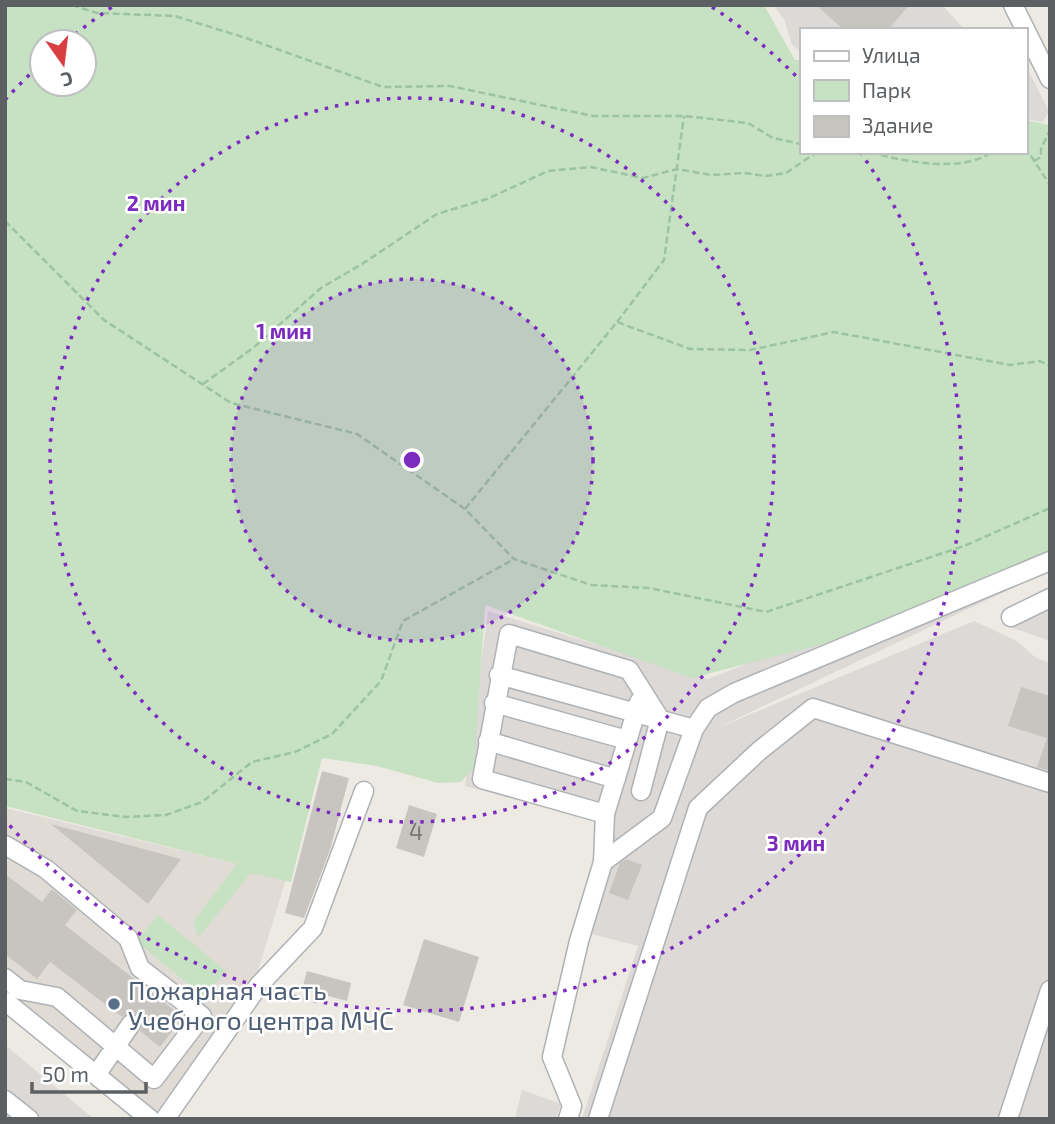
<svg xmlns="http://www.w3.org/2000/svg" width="1055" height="1124" viewBox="0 0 1055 1124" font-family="'Exo 2',sans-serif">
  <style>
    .industrial { fill: #dcd9d6 }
    .education { fill: #e0dbd5 }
    .green { fill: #c6e2c2; fill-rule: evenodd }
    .building { fill: #c8c5c0 }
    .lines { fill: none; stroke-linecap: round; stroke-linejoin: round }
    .minor-casing { stroke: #afb2b5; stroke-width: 21 }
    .path { stroke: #9cc3a3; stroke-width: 2.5; stroke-dasharray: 7 3.5; stroke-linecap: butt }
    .minor { stroke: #fff; stroke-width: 18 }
    .ring { fill: none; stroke: #7b2cbf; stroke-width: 3.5; stroke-dasharray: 3.5 7 }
    .service-dot { fill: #5c6f8a; stroke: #fff; stroke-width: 2.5 }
    .labels { text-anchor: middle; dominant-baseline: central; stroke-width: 5; stroke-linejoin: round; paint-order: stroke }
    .number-label { font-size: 23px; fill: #77797a }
    .service-label { font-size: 26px; fill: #4e5e75; stroke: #fff; text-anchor: start }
    .centre { fill: #7b2cbf; stroke: #fff; stroke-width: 3.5 }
    .ring-label { font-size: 21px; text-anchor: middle; font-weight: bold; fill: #7b2cbf; stroke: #fff; stroke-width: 5; stroke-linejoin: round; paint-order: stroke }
  </style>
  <rect width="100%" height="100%" fill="#edeae4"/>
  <path class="industrial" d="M773,5H942L965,30H801V52L792,45L784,19Z
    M1025,64L1049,111L1043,122L1025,119Z
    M1050,544V570L715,729L974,621L1017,641L1036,658L1050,663V1119H582L638,946L588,933L599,844L595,820L465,786L488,611L708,679Z
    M1050,589V641L1001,624L1008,611Z
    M5,1045L94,1119H5Z
    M522,1090L561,1104L556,1119H515Z"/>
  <path class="education" d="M5,808L287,876L252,990L162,1117L5,989Z"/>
  <path class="green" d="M5,5H764L795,60H801V152H1025V120L1050,125V552L827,643L692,678L485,605L474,767L461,782L438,783L377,766L322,758L291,882L251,873L198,938L194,921L237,864L5,806ZM42,42H84V84H42Z
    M158,915L226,971L204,997L136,941Z"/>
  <path class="building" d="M816,5H909L888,30H844Z
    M1021,687L1050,696V771L1037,767L1047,738L1008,726Z
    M322,771L349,778L330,850L304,918L285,913Z
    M409,805L437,814L424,857L396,848Z
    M51,824L181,859L148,904Z
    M626,859L642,865L628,900L609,893L620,863Z
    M5,874L42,902L52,889L77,910L65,925L183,1017L160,1047L140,1031L142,1024L138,1015L131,1013L122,1017L50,962L37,979L5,954Z
    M424,939L479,957L459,1022L403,1005Z
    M307,971L351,983L347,1001L302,989Z"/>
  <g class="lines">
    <defs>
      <path id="minor" d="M1013,5L1050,79
        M1011,617L1050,598
        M499,675L694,729
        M494,703L627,740
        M488,741L616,779
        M605,814L482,779L509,634L629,670L660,719L641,791
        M5,845L46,869L128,938L140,968L202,1016L154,1079L57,997L20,990L5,978
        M603,862L605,814L639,702
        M5,1001L150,1119
        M96,1075L131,1024
        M5,1100L29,1119
        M165,1119L259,985L313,928L364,791
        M568,1119L572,1106L552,1057L579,941L603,862L662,818L694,729L708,708L734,693L1050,561
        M598,1119L698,808L759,751L813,708L1050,783
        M1008,1119L1050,990"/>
    </defs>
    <use href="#minor" class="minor-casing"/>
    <path class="path" d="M72,5L97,13L175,16L249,39L383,87L450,86L593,116H684L748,123L773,138L801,144
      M1025,147L1050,185
      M871,152C903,162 963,173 992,152
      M1034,161L1041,157V149L1050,130
      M5,221L104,320L231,403L357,434L465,509L514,559L591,585L649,588L766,612L964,546L1050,508
      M617,322L664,260L684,116
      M203,384L253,348L321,288L362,264L437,214L487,199L548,171L591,167L643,178L677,169L711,175L744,173L766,176L786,173L817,152
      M465,509L617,322L690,349L750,350L834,332L1010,365L1040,361L1050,366
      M5,779L26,782L77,811L126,817L166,815L202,802L252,762L295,752L332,734L381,681L403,621L514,559"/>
    <use href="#minor" class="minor"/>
  </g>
  <circle cx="412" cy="460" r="181" fill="#7b2cbf" fill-opacity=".12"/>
  <g class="ring">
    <circle cx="412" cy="460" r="181"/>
    <circle cx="412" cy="460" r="362"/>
    <path d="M5 100A543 543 0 0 1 42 63M67 41A543 543 0 0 1 112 7M712 7A543 543 0 0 1 799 79M860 152A543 543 0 0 1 5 820"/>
  </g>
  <circle class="service-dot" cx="114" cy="1004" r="7"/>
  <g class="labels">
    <g class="number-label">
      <text x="416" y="831">4</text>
    </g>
    <g class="service-label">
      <text x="128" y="989">Пожарная часть<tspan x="128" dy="30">Учебного центра МЧС</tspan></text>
    </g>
  </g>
  <circle cx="412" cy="460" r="10" class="centre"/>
  <g class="ring-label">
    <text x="156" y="211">2 мин</text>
    <text x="284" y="339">1 мин</text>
    <text x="796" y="851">3 мин</text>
  </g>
  <rect width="1055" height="1124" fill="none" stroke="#5c6063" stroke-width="14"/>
  <rect x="800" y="28" width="228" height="126" fill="#ffffff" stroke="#bebfc1" stroke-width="2"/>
  <rect x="814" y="51" width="35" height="10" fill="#ffffff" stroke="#bebfc1" stroke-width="2"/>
  <text x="862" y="63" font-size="21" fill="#5c6063">Улица</text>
  <rect x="814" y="80" width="35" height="21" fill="#c6e2c2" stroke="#bebfc1" stroke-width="2"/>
  <text x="862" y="98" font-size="21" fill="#5c6063">Парк</text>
  <rect x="814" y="116" width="35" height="21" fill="#c8c5c0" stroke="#bebfc1" stroke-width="2"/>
  <text x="862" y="133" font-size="21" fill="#5c6063">Здание</text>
  <g transform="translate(63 63) rotate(166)"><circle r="33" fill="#ffffff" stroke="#bebfc1" stroke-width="2"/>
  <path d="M0-5L12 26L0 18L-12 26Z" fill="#d93e43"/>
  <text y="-10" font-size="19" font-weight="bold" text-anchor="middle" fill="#5c6063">С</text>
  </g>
  <path d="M32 1082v10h114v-10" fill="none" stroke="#5c6063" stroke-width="3.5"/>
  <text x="42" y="1082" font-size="21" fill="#5c6063" stroke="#ffffff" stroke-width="5" paint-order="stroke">50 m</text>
</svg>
